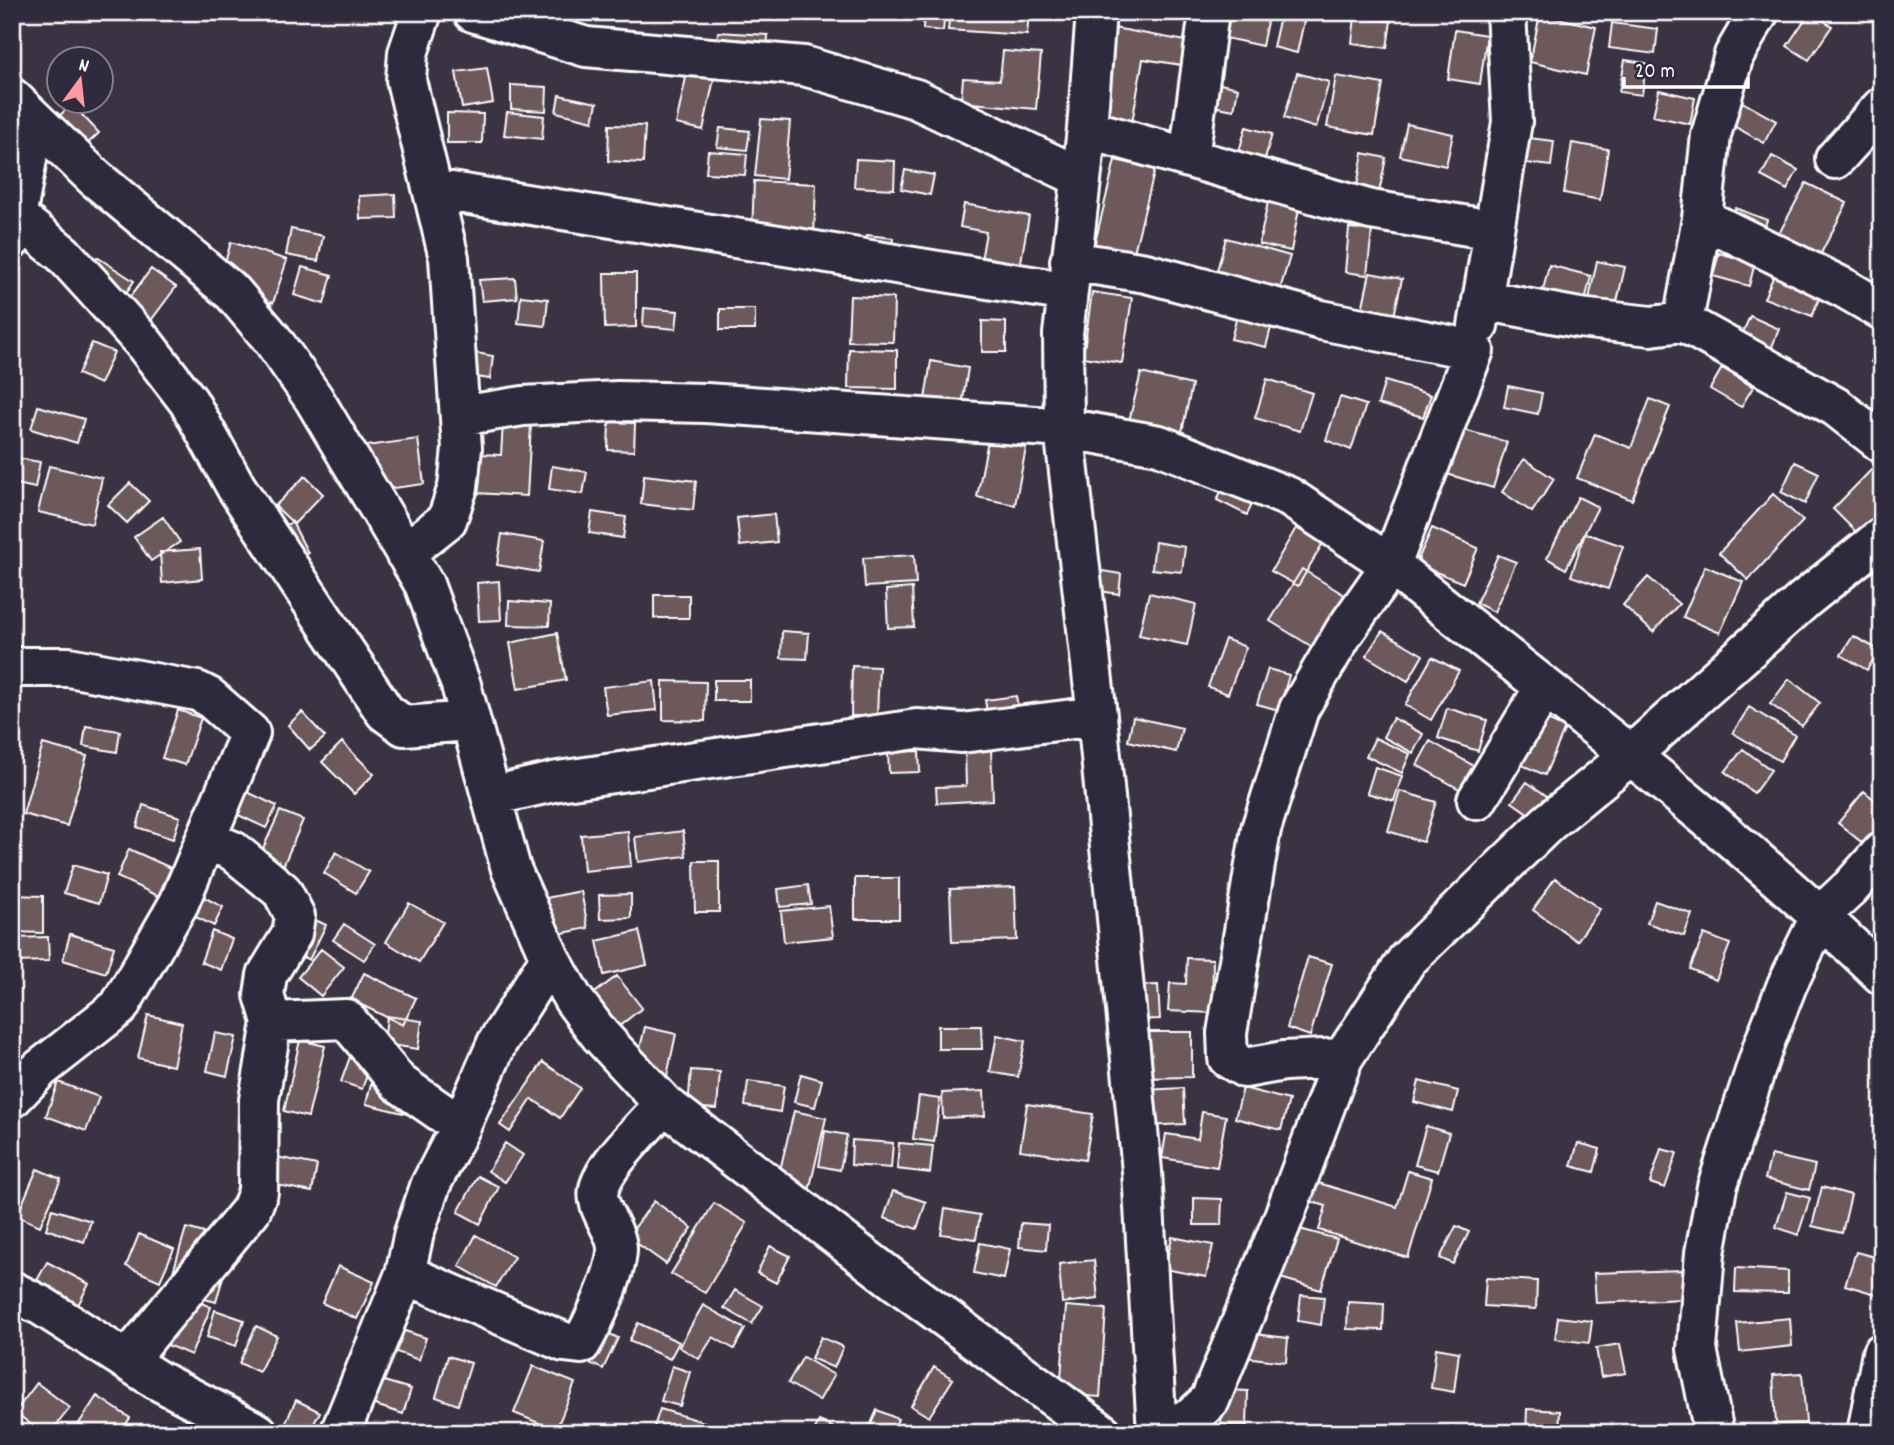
<svg xmlns="http://www.w3.org/2000/svg" width="1894" height="1445" viewBox="0 0 1894 1445" font-family="Dekko,sans-serif">
  <style>
    .building { fill: #6d585b; stroke: #fff; stroke-width: 2 }
    .lines { fill: none; stroke-linecap: round; stroke-linejoin: round }
    .street-casing { stroke: #fff; stroke-width: 44 }
    .street { stroke: #2f2a3d; stroke-width: 38 }
  </style>
  <rect width="100%" height="100%" fill="#3b3343"/>
  <filter id="ink" filterUnits="userSpaceOnUse"><feTurbulence type="fractalNoise" baseFrequency=".0143" numOctaves="2"/><feDisplacementMap in="SourceGraphic" scale="14" xChannelSelector="R" yChannelSelector="G"/><feConvolveMatrix kernelMatrix="1 2 1 2 8 2 1 2 1" color-interpolation-filters="sRGB"/></filter>
  <g filter="url(#ink)">
    <path class="building" d="M562,12H594L593,20L561,16Z
      M924,12H945L943,31L923,29Z
      M950,12H1029L1027,35L948,30Z
      M1120,12H1149V21L1120,18Z
      M1217,12H1269L1262,46L1212,35Z
      M1281,12H1306L1297,53L1273,47Z
      M1810,12L1832,26L1809,60L1787,46Z
      M1540,14L1596,27L1586,75L1530,62Z
      M1355,17L1391,21L1387,48L1352,43Z
      M1612,23L1658,29L1655,54L1609,48Z
      M1114,28L1186,41L1182,65L1143,59L1132,123L1175,131L1172,151L1095,138Z
      M1455,30L1487,35L1480,84L1448,79Z
      M12,31L21,34L16,54L12,53Z
      M718,32L768,35L767,56L716,53Z
      M1003,51L1041,54L1036,109L961,102L963,78L1000,80Z
      M1625,60L1646,63L1642,95L1619,92Z
      M487,68L493,103L462,108L456,72Z
      M687,73L714,79L703,130L676,124Z
      M1297,73L1329,82L1316,128L1284,118Z
      M1336,76L1383,84L1374,135L1327,127Z
      M1207,81L1238,88L1234,110L1202,104Z
      M511,85L547,87L546,111L511,109Z
      M1659,90L1695,98L1690,124L1653,116Z
      M559,95L597,103L593,121L556,112Z
      M1737,99L1776,121L1764,143L1725,121Z
      M72,104L99,133L69,161L42,132Z
      M507,112L544,116L542,139L504,135Z
      M447,113L483,114L482,143H447Z
      M761,119L790,121L785,179L755,176Z
      M1407,124L1453,134L1446,166L1400,156Z
      M609,125L645,126L643,163L608,161Z
      M1246,127L1272,134L1259,179L1233,172Z
      M720,128L750,131L747,150L717,147Z
      M1529,138L1554,141L1551,166L1526,163Z
      M1572,143L1608,149L1600,200L1564,193Z
      M708,151L747,154L745,175L706,173Z
      M1363,153L1386,158L1375,213L1353,208Z
      M1772,156L1798,170L1787,190L1761,176Z
      M856,159L895,161L894,189L854,187Z
      M1115,160L1155,169L1133,256L1094,247Z
      M905,170L934,175L930,195L901,189Z
      M754,181L816,184L814,236L752,234Z
      M1806,183L1847,203L1816,263L1775,241Z
      M395,194L396,218L360,219L359,196Z
      M1268,202L1299,209L1291,251L1259,244Z
      M964,204L1029,216L1018,279L979,272L986,232L960,227Z
      M1735,208L1767,220L1760,239L1728,227Z
      M1349,228L1372,230L1367,275L1345,272Z
      M291,229L323,236L318,261L286,255Z
      M867,235L893,238L890,263L864,260Z
      M1226,238L1290,256L1276,303L1213,285Z
      M231,242L287,260L273,303L218,286Z
      M1719,253L1755,263L1749,286L1713,276Z
      M97,257L134,281L109,319L72,294Z
      M1597,261L1625,267L1616,306L1589,299Z
      M1549,265L1591,276L1585,301L1543,290Z
      M302,267L332,275L324,304L294,295Z
      M151,269L176,287L134,343L109,325Z
      M604,273H636V327L605,328Z
      M1370,273L1402,279L1392,325L1360,319Z
      M1775,273L1822,291L1812,316L1764,298Z
      M515,278L517,298L482,301L479,280Z
      M1092,292L1132,298L1122,363L1083,357Z
      M521,296L548,299L545,326L518,323Z
      M850,296L894,298L893,342L848,341Z
      M644,308L678,311L676,329L643,326Z
      M720,309H755V330H720Z
      M1237,316L1272,324L1266,347L1231,339Z
      M1750,316L1779,329L1770,352L1740,339Z
      M982,321L1006,322V352H982Z
      M92,343L114,352L100,384L78,374Z
      M1882,345V369L1871,362Z
      M454,349L493,356L490,379L450,373Z
      M849,349L897,350V389L848,388Z
      M931,361L968,368L960,418L923,412Z
      M1722,368L1753,387L1741,407L1710,389Z
      M1141,373L1192,385L1180,441L1127,429Z
      M1267,379L1312,393L1300,431L1255,418Z
      M1385,381L1431,395L1423,417L1378,404Z
      M1508,386L1542,393L1538,414L1504,407Z
      M1340,397L1366,405L1351,450L1326,440Z
      M1650,399L1670,407L1632,500L1577,478L1595,434L1631,448Z
      M38,406L84,419L77,443L31,429Z
      M609,422L635,423L634,451L608,450Z
      M503,423L531,425L527,496L477,493L480,454L501,455Z
      M1460,429L1507,442L1493,488L1447,474Z
      M418,439L424,484L372,491L366,446Z
      M988,440L1026,448L1015,505L977,497Z
      M12,457L40,462L35,488L12,483Z
      M1524,459L1554,479L1532,512L1502,492Z
      M1795,462L1819,473L1805,504L1781,492Z
      M1877,464L1882,469V514L1860,536L1833,509Z
      M49,466L102,478L92,524L38,512Z
      M552,466L587,472L583,494L549,489Z
      M644,475L696,481L693,510L641,504Z
      M305,476L323,494L294,524L275,506Z
      M130,483L149,501L127,523L108,505Z
      M1225,483L1255,498L1247,515L1217,500Z
      M1773,494L1803,521L1748,580L1719,553Z
      M1578,497L1598,507L1566,569L1547,558Z
      M592,512L626,517L623,538L589,533Z
      M774,514L777,542L740,546L737,518Z
      M163,517L180,542L151,561L134,537Z
      M292,522L308,553L285,566L268,534Z
      M1296,528L1323,543L1298,586L1271,571Z
      M1432,528L1478,548L1463,583L1416,564Z
      M1585,533L1623,546L1608,589L1571,576Z
      M502,534L544,541L539,572L497,565Z
      M1155,542L1185,547L1182,572L1152,569Z
      M200,549L202,579L162,583L160,552Z
      M914,555L916,584L865,587L863,558Z
      M1498,555L1516,562L1494,612L1476,603Z
      M1705,566L1743,582L1720,633L1683,617Z
      M1090,569L1121,574L1119,594L1087,589Z
      M1302,569L1351,599L1319,651L1270,621Z
      M1648,577L1679,604L1653,632L1623,605Z
      M499,581L501,620L479,621L477,583Z
      M912,588L914,627L888,628L886,590Z
      M1149,593L1196,604L1187,645L1139,635Z
      M654,595H689V618H654Z
      M509,601L550,604L549,626L508,625Z
      M782,631L809,633L807,659L781,658Z
      M1382,631L1423,655L1408,681L1366,656Z
      M557,633L566,680L518,689L510,643Z
      M1853,636L1879,650L1867,670L1841,655Z
      M1225,639L1246,647L1228,694L1208,687Z
      M1432,657L1459,671L1431,720L1405,705Z
      M852,666L879,667L877,716H851Z
      M1268,669L1289,675L1279,710L1257,704Z
      M1789,679L1820,703L1802,726L1770,704Z
      M714,680H750V701H714Z
      M654,681L657,710L607,715L603,687Z
      M663,681L706,682L705,721L663,720Z
      M1016,696L1020,718L989,723L985,700Z
      M1749,707L1795,735L1780,761L1733,733Z
      M1447,708L1487,720L1478,751L1438,738Z
      M178,710L201,718L185,765L162,758Z
      M302,712L325,737L310,750L288,725Z
      M1536,715L1565,728L1545,775L1515,762Z
      M1133,717L1182,728L1176,752L1128,741Z
      M1393,718L1423,734L1413,753L1383,737Z
      M86,726L120,731L117,752L83,746Z
      M1375,738L1410,754L1402,773L1366,756Z
      M1430,741L1481,770L1468,794L1417,765Z
      M342,742L374,774L354,794L322,762Z
      M43,744L87,756L67,826L23,814Z
      M991,748L993,800L937,803L936,787L966,786L965,749Z
      M1743,749L1771,770L1754,793L1725,772Z
      M919,751L920,772L889,773L888,752Z
      M1375,767L1402,776L1394,801L1367,793Z
      M1527,782L1554,801L1539,821L1512,802Z
      M241,789L277,806L266,828L230,811Z
      M1400,791L1436,802L1423,842L1388,831Z
      M1864,791L1882,806V827L1866,846L1838,823Z
      M143,805L180,817L173,839L137,827Z
      M280,811L303,820L278,878L254,868Z
      M628,831L631,866L584,871L581,835Z
      M683,831L686,856L638,862L635,837Z
      M129,849L171,868L158,896L117,877Z
      M336,852L369,872L356,893L324,873Z
      M694,861H719V912H695Z
      M73,865L107,875L99,903L64,893Z
      M855,878H899V919H855Z
      M1555,878L1600,909L1577,941L1533,910Z
      M808,885L811,904L780,907L778,889Z
      M1015,887L1017,940L952,942L950,889Z
      M186,888L223,907L214,926L176,907Z
      M581,891L588,928L553,935L546,898Z
      M631,894V918L600,919L599,895Z
      M12,895L43,896V933L12,932Z
      M1655,901L1692,914L1684,936L1647,923Z
      M409,903L443,922L419,962L386,942Z
      M829,906L833,937L784,942L781,911Z
      M303,914L326,925L309,960L286,949Z
      M344,924L375,944L364,960L333,940Z
      M212,931L232,939L221,970L201,962Z
      M639,931L647,965L604,975L597,941Z
      M70,934L114,947L106,973L63,960Z
      M1704,934L1730,944L1716,980L1690,969Z
      M48,937L49,961L12,962V938Z
      M321,949L344,967L321,996L298,977Z
      M1308,957L1332,964L1310,1036L1287,1028Z
      M1187,958L1213,959L1212,1013L1168,1011L1170,983L1186,984Z
      M364,973L416,998L403,1025L351,1000Z
      M617,976L642,1008L608,1035L583,1002Z
      M1158,985L1160,1019L1132,1020L1130,986Z
      M148,1015L182,1023L173,1066L138,1058Z
      M387,1016L422,1021L418,1049L384,1044Z
      M938,1026H981L982,1049H938Z
      M645,1027L676,1034L667,1076L635,1069Z
      M1142,1032H1192V1077L1144,1078Z
      M215,1033L236,1037L227,1076L207,1071Z
      M997,1035L1025,1041L1018,1077L990,1072Z
      M300,1040L325,1046L308,1117L284,1111Z
      M350,1057L371,1064L362,1089L341,1082Z
      M543,1062L580,1088L560,1118L532,1099L510,1132L500,1125Z
      M691,1070L720,1072L717,1109L688,1107Z
      M374,1071L419,1081L411,1115L366,1104Z
      M801,1074L822,1080L815,1107L794,1102Z
      M748,1081L784,1086L780,1112L745,1106Z
      M1419,1081L1458,1091L1453,1112L1414,1102Z
      M58,1082L99,1097L86,1131L46,1116Z
      M1183,1088L1185,1124L1145,1126L1144,1090Z
      M1243,1088L1289,1100L1281,1130L1235,1118Z
      M984,1091L985,1116L943,1118L942,1093Z
      M919,1096L940,1099L934,1142L913,1139Z
      M1027,1104L1093,1114L1085,1160L1020,1150Z
      M794,1111L826,1118L809,1191L777,1183Z
      M1202,1112L1226,1116L1217,1167L1162,1158L1166,1134L1198,1139Z
      M1426,1126L1449,1133L1438,1171L1415,1165Z
      M825,1131L847,1135L840,1170L819,1166Z
      M852,1140L893,1143L891,1168L851,1165Z
      M505,1143L523,1155L505,1182L488,1171Z
      M899,1143L933,1146L930,1173L897,1169Z
      M1578,1143L1600,1149L1594,1172L1571,1166Z
      M1661,1149L1677,1153L1665,1188L1650,1183Z
      M1771,1155L1815,1165L1809,1190L1765,1179Z
      M277,1157L317,1165L312,1192L272,1184Z
      M37,1169L61,1179L40,1226L17,1216Z
      M1408,1171L1432,1178L1408,1258L1319,1230L1326,1206L1293,1196L1299,1177L1397,1207Z
      M478,1176L499,1187L480,1224L458,1212Z
      M1822,1187L1851,1195L1842,1233L1812,1226Z
      M893,1191L926,1202L917,1229L884,1218Z
      M1787,1192L1810,1198L1798,1235L1776,1227Z
      M1194,1198L1222,1199L1221,1225H1194Z
      M654,1201L692,1228L666,1264L628,1237Z
      M714,1203L747,1223L705,1293L671,1274Z
      M52,1209L91,1221L84,1242L46,1229Z
      M945,1209L980,1215L976,1239L941,1234Z
      M1021,1223L1048,1225L1046,1250L1019,1247Z
      M1456,1226L1469,1232L1453,1264L1440,1258Z
      M1292,1227L1337,1239L1321,1290L1277,1277Z
      M186,1228L233,1241L216,1302L168,1289Z
      M139,1234L174,1249L160,1281L126,1266Z
      M476,1235L514,1257L496,1287L459,1266Z
      M1172,1237L1213,1245L1206,1277L1165,1269Z
      M980,1243L1010,1249L1004,1279L974,1273Z
      M770,1246L790,1256L776,1283L757,1273Z
      M1856,1252L1882,1259V1296L1845,1285Z
      M1094,1260L1098,1299L1062,1303L1059,1264Z
      M47,1262L89,1284L76,1309L33,1288Z
      M338,1266L374,1282L357,1319L322,1303Z
      M1736,1268L1788,1271V1293L1735,1292Z
      M1683,1270L1684,1299L1596,1303L1594,1273Z
      M1486,1278L1537,1281L1536,1309L1484,1306Z
      M735,1290L763,1306L752,1324L724,1308Z
      M179,1294L211,1307L191,1355L160,1342Z
      M1301,1295L1324,1297L1321,1325L1298,1321Z
      M1348,1302L1384,1304L1383,1330L1347,1329Z
      M703,1305L745,1329L734,1349L713,1337L699,1359L679,1347Z
      M1066,1306L1106,1309L1100,1397L1060,1394Z
      M215,1310L244,1320L236,1346L207,1337Z
      M1558,1317L1592,1321L1589,1343L1555,1339Z
      M1790,1318L1792,1346L1740,1352L1737,1323Z
      M638,1323L679,1342L670,1359L629,1341Z
      M256,1326L277,1336L259,1372L239,1363Z
      M595,1327L618,1338L603,1369L580,1359Z
      M399,1329L426,1338L419,1360L391,1350Z
      M1229,1331L1288,1338L1286,1362L1227,1355Z
      M821,1337L843,1347L834,1368L811,1358Z
      M1620,1344L1626,1373L1601,1377L1596,1348Z
      M1436,1348L1459,1352L1454,1392L1431,1388Z
      M448,1356L471,1363L458,1405L436,1397Z
      M803,1357L834,1375L819,1401L788,1383Z
      M533,1366L575,1383L556,1430L514,1413Z
      M672,1366L690,1372L680,1406L661,1401Z
      M934,1367L953,1379L929,1417L911,1406Z
      M1802,1373L1806,1423L1776,1424L1773,1375Z
      M377,1379L411,1389L403,1414L369,1403Z
      M37,1383L70,1408L50,1433H42L15,1412Z
      M1223,1390L1248,1391L1247,1426L1221,1425Z
      M97,1396L130,1418L120,1433L74,1431Z
      M296,1400L320,1412L309,1433H281Z
      M660,1409L707,1423L704,1433H652Z
      M1527,1409L1560,1411L1559,1433H1526Z
      M877,1410L898,1419L892,1433H867Z
      M12,1419L34,1432V1433H12Z
      M819,1421L845,1433H813Z"/>
    <g class="lines">
      <defs>
        <path id="street" d="M473,12L586,47L804,66L916,99L1080,177
          M1096,12L1087,129L1063,334L1064,428L1097,716L1142,1171L1157,1433
          M12,98L95,178L233,293L272,339L314,399L424,584L461,685L511,869L550,958L573,999L600,1035L664,1104L894,1280L1102,1433
          M1087,129L1371,210L1493,230
          M1189,158L1209,12
          M1835,159L1882,107
          M433,189L1068,292
          M15,215L63,254L143,342L189,402L236,487L385,712L404,726L470,721
          M1702,218L1844,288L1882,310
          M12,239L34,122
          M1070,261L1146,273L1321,320L1474,350L1391,565C1557,698 1729,826 1882,975
          M1482,300L1579,318L1651,326L1683,322L1836,407L1882,443
          M1683,322L1702,218L1711,135L1734,55L1759,12
          M1478,326L1512,122L1506,12
          M460,416L523,406L618,401L706,403L1064,428L1159,445L1289,497L1391,565L1344,632L1299,709L1261,829L1227,1033L1228,1058L1245,1068L1284,1061L1343,1058
          M405,553L447,520L458,487L462,448L449,258L406,80L408,53L422,12
          M12,667H69L197,691L209,697L250,733L179,903L119,1007L40,1069L12,1098
          M491,796L558,781L917,729L962,733L1097,716
          M1477,800L1544,688
          M272,1022L346,1019L399,1083L461,1126
          M405,1274L564,1342L581,1344C593,1324 617,1272 617,1249C617,1229 594,1208 599,1189C605,1163 647,1125 664,1104
          M12,1291L42,1306L157,1380L258,1433
          M127,1361L251,1210L258,1192L259,1100L272,1022L264,995L267,975L292,934L295,916L282,891L233,851L207,840
          M1157,1430L1191,1418L1210,1400L1283,1219L1343,1058L1407,960L1548,823L1632,754L1805,599L1882,537
          M340,1433L405,1274L414,1233L431,1184L461,1126L497,1043L550,958
          M1714,1433L1697,1349L1705,1253L1717,1187L1764,1044L1787,985L1821,915L1850,888L1882,852
          M1867,1433L1882,1353"/>
      </defs>
      <use href="#street" class="street-casing"/>
      <use href="#street" class="street"/>
    </g>
  </g>
  <rect width="1894" height="1445" fill="none" stroke="#2f2a3d" stroke-width="42"/>
  <rect x="21" y="21" width="1852" height="1403" fill="none" stroke="#fff" stroke-width="2.5" filter="url(#ink)"/>
  <g transform="translate(80 80) rotate(15)"><circle r="33" fill="#2f2a3d" stroke="#827f8b" stroke-width="2"/>
  <path d="M0-5L12 26L0 18L-12 26Z" fill="#ff9aa2"/>
  <text y="-10" font-size="19" font-weight="bold" text-anchor="middle" fill="#ffffff">N</text>
  </g>
  <path d="M1624 77v10h124v-10" fill="none" stroke="#ffffff" stroke-width="3.5"/>
  <text x="1635" y="77" font-size="21" fill="#ffffff" stroke="#2f2a3d" stroke-width="5" paint-order="stroke">20 m</text>
</svg>
